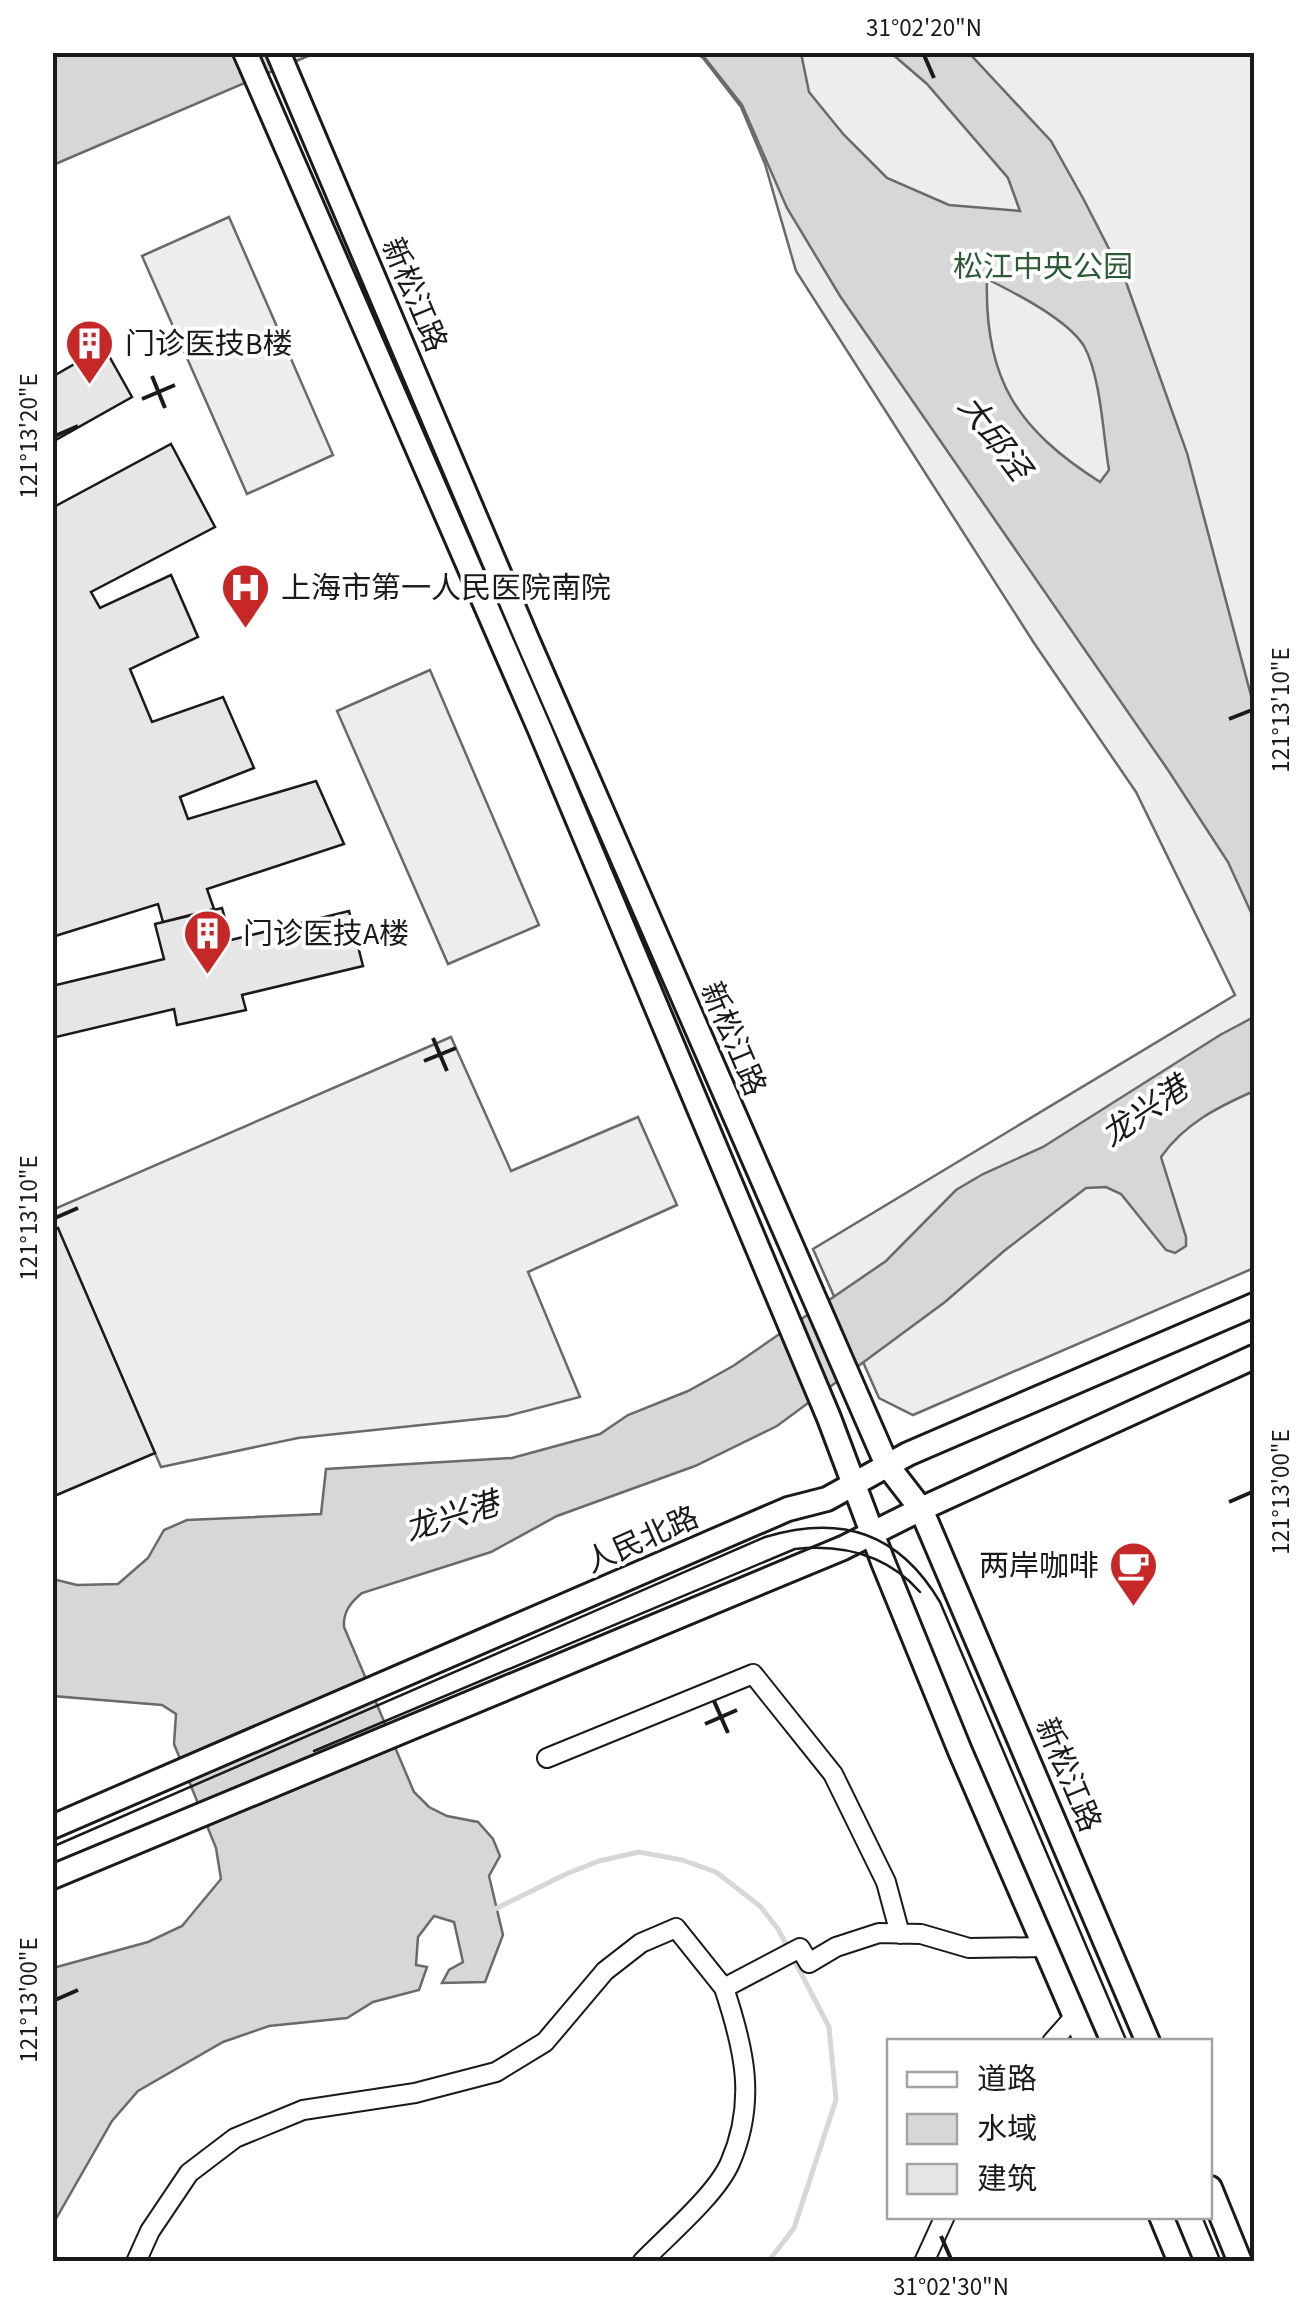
<svg xmlns="http://www.w3.org/2000/svg" width="1307" height="2314" viewBox="0 0 1307 2314" font-family="'Source Sans 3','Noto Sans SC',sans-serif">
  <style>
    .built { fill: #ededed; stroke: #6a6a6a; stroke-width: 2.5 }
    .water { fill: #d7d7d7; stroke: #6a6a6a; stroke-width: 2.5; fill-rule: evenodd }
    .lines { fill: none; stroke-linecap: round; stroke-linejoin: round }
    .stream { stroke: #d7d7d7; stroke-width: 5 }
    .building { fill: #e6e6e6; stroke: #1a1a1a; stroke-width: 2.5 }
    .street-casing { stroke: #1a1a1a; stroke-width: 22 }
    .secondary-casing { stroke: #1a1a1a; stroke-width: 28 }
    .street { stroke: #fff; stroke-width: 18 }
    .secondary { stroke: #fff; stroke-width: 22 }
    .tram { stroke: #1a1a1a; stroke-width: 2.5 }
    .ticks { fill: none; stroke: #1a1a1a; stroke-width: 4 }
    .labels { text-anchor: middle; dominant-baseline: central; stroke-width: 8; stroke-linejoin: round; paint-order: stroke }
    .park-label { font-size: 30px; fill: #2b5a34; stroke: #fff }
    .street-label { font-size: 30px; fill: #1a1a1a; stroke: #fff }
    .poi-label { font-size: 30px; fill: #1a1a1a; stroke: #fff; text-anchor: start }
    .water-label { font-size: 32px; font-style: italic; fill: #1a1a1a; stroke: #fff }
    .neatline { fill: none; stroke: #1a1a1a; stroke-width: 4 }
    .ticks-label { font-size: 25px; text-anchor: middle; fill: #1a1a1a }
  </style>
  <rect width="100%" height="100%" fill="#fff"/>
  <path class="built" d="M696,53H1254V1268L913,1415L879,1398L813,1249L1235,995L1136,792L1034,643L796,271L765,164L741,107L703,58Z
    M229,217L333,455L247,494L142,256Z
    M430,670L539,925L448,964L337,711Z
    M451,1037L511,1171L638,1117L677,1205L528,1272L580,1397L507,1416L298,1438L161,1467L58,1229L53,1231L52,1210Z"/>
  <path class="water" d="M53,53H315L53,165Z
    M701,53H801L809,92L844,135L887,178L949,205L1020,211L1008,178L927,84L891,53H969L1051,141L1084,200L1126,282L1187,453L1254,707V919L1228,862L1168,770L840,296L787,208L742,105ZM987,279C1015,293 1067,319 1084,346C1101,377 1103,435 1109,470L1100,482C1017,429 984,379 987,279Z
    M1254,1017V1091C1218,1107 1185,1123 1161,1157L1186,1237V1246L1175,1253L1166,1250L1121,1194L1106,1187L1086,1188L1004,1251L945,1302L777,1426L695,1466L557,1516L491,1552L362,1593C350,1603 343,1612 344,1627L414,1792L429,1807L447,1816L478,1822L493,1839L500,1856L489,1876L503,1935L485,1982L442,1983L449,1970L463,1962L454,1922L434,1916L418,1937L416,1965L427,1967L419,1990L373,2002L347,2018L269,2026L223,2042L138,2091L112,2121L53,2224V1968L148,1942L182,1926L221,1879L216,1848L174,1744L176,1714L162,1705L53,1696V1579L77,1585L118,1584L148,1558L164,1530L187,1520L321,1514L326,1469L512,1458L600,1434L628,1415L688,1391L733,1366L886,1261L956,1190L983,1174L1043,1147L1220,1035Z"/>
  <g class="lines">
    <path class="stream" d="M491,1911L566,1874L599,1861L639,1852L682,1860L716,1872L760,1906L778,1929L829,2027L836,2100L794,2228L768,2262"/>
  </g>
  <path class="building" d="M104,347L132,397L52,442V377Z
    M171,444L215,527L91,592L100,608L171,575L198,637L130,669L152,722L223,697L254,768L180,797L188,819L316,781L344,844L207,889L214,909L163,922L158,904L52,937V508Z
    M222,908L231,940L349,911L363,966L242,995L246,1010L177,1025L174,1009L52,1038V986L164,959L155,924Z
    M58,1228L155,1453L52,1497V1231Z"/>
  <g class="lines">
    <defs>
      <path id="street" d="M547,1758L753,1674L833,1774L886,1882L900,1934
        M1052,2042L1075,2016
        M136,2262L150,2231L189,2173L235,2138L303,2110L415,2093L496,2072L545,2042L605,1971L641,1943L676,1928L724,1988L800,1948L809,1963L836,1947L879,1933L921,1934L969,1948L1046,1947
        M642,2262C667,2236 716,2195 730,2163C757,2101 744,2048 724,1988
        M924,2262L945,2216"/>
      <path id="secondary" d="M245,52L540,730L829,1418L883,1562L960,1751L1086,2042
        M278,52L527,639L887,1465L921,1509L1148,2042
        M52,1827L788,1509L827,1499L908,1454L1254,1305
        M52,1877L843,1548L921,1509L1254,1357
        M1210,2188L1240,2262
        M1161,2216L1180,2262"/>
    </defs>
    <use href="#street" class="street-casing"/>
    <use href="#secondary" class="secondary-casing"/>
    <use href="#street" class="street"/>
    <use href="#secondary" class="secondary"/>
    <path class="tram" d="M314,1751L795,1549C843,1544 887,1555 920,1592
      M52,1847L765,1537C842,1514 899,1533 940,1602L1127,2042
      M1202,2216L1221,2262"/>
  </g>
  <path class="ticks" d="M924,55L934,78M152,376L165,408M142,399L175,385M55,436L78,426M1229,719L1252,710M433,1038L447,1071M424,1061L456,1048M55,1218L78,1208M1229,1502L1252,1492M714,1701L728,1733M705,1724L737,1710M55,2000L78,1990M941,2236L951,2259"/>
  <defs>
    <symbol id="building-pin" viewBox="-11 -11 22 30"><path d="M0 17L-7.5 6A9.5 9.5 0 1 1 7.5 6Z" fill="#c62828" stroke="#fff"/><path d="M-4-6H4V6H1V3H-1V6H-4ZM-2.5-4.3h1.7v1.8h-1.7ZM.8-4.3h1.7v1.8H.8ZM-2.5-1h1.7V.8h-1.7ZM.8-1h1.7V.8H.8Z" fill="#fff"/></symbol>
    <symbol id="hospital-pin" viewBox="-11 -11 22 30"><path d="M0 17L-7.5 6A9.5 9.5 0 1 1 7.5 6Z" fill="#c62828" stroke="#fff"/><path d="M-5-5h3v3.5h4V-5h3V5h-3V1.5h-4V5h-3Z" fill="#fff"/></symbol>
    <symbol id="cafe-pin" viewBox="-11 -11 22 30"><path d="M0 17L-7.5 6A9.5 9.5 0 1 1 7.5 6Z" fill="#c62828" stroke="#fff"/><path d="M-5.5-4.5H6V0H3Q3 3.5 0 3.5H-2.5Q-5.5 3.5-5.5 0ZM3-3.2v2h1.7v-2ZM-6 4.5H4V6H-6Z" fill="#fff"/></symbol>
  </defs>
  <g fill-rule="evenodd">
    <use href="#building-pin" x="62" y="316" width="55" height="75"/>
    <use href="#hospital-pin" x="218" y="560" width="55" height="75"/>
    <use href="#building-pin" x="180" y="906" width="55" height="75"/>
    <use href="#cafe-pin" x="1106" y="1538" width="55" height="75"/>
  </g>
  <g class="labels">
    <g class="park-label">
      <text x="1043" y="267">松江中央公园</text>
    </g>
    <g class="street-label">
      <text transform="translate(414 295) rotate(67)">新松江路</text>
      <text transform="translate(733 1039) rotate(67)">新松江路</text>
      <text transform="translate(642 1540) rotate(-24)">人民北路</text>
      <text transform="translate(1068 1775) rotate(67)">新松江路</text>
    </g>
    <g class="poi-label">
      <text x="125" y="344">门诊医技B楼</text>
      <text x="281" y="588">上海市第一人民医院南院</text>
      <text x="243" y="934">门诊医技A楼</text>
      <text x="1099" y="1566" text-anchor="end">两岸咖啡</text>
    </g>
    <g class="water-label">
      <text transform="translate(994 438) rotate(53)">大邱泾</text>
      <text transform="translate(1145 1112) rotate(-34)">龙兴港</text>
      <text transform="translate(452 1517) rotate(-17)">龙兴港</text>
    </g>
  </g>
  <rect width="1307" height="2314" fill="none" stroke="#ffffff" stroke-width="110"/>
  <rect x="887" y="2039" width="325" height="180" fill="#ffffff" stroke="#a3a3a3" stroke-width="2.5"/>
  <rect x="907" y="2072" width="50" height="15" fill="#ffffff" stroke="#a3a3a3" stroke-width="2.5"/>
  <text x="977" y="2089" font-size="30" fill="#1a1a1a">道路</text>
  <rect x="907" y="2114" width="50" height="30" fill="#d7d7d7" stroke="#a3a3a3" stroke-width="2.5"/>
  <text x="977" y="2139" font-size="30" fill="#1a1a1a">水域</text>
  <rect x="907" y="2164" width="50" height="30" fill="#e6e6e6" stroke="#a3a3a3" stroke-width="2.5"/>
  <text x="977" y="2189" font-size="30" fill="#1a1a1a">建筑</text>
  <rect x="55" y="55" width="1197" height="2204" class="neatline"/>
  <g class="ticks-label">
    <text x="924" y="36">31°02'20"N</text>
    <text transform="translate(28 436) rotate(-90)" y="9">121°13'20"E</text>
    <text transform="translate(1280 710) rotate(-90)" y="9">121°13'10"E</text>
    <text transform="translate(28 1218) rotate(-90)" y="9">121°13'10"E</text>
    <text transform="translate(1280 1492) rotate(-90)" y="9">121°13'00"E</text>
    <text transform="translate(28 2000) rotate(-90)" y="9">121°13'00"E</text>
    <text x="951" y="2295">31°02'30"N</text>
  </g>
</svg>
